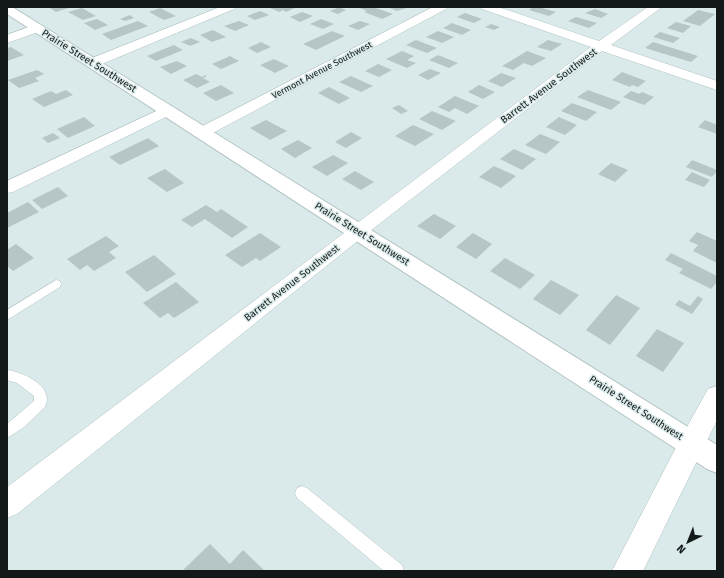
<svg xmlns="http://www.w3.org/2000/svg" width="724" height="578" viewBox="0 0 724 578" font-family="'Fira Sans',sans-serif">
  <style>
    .building { fill: #b6c5c6 }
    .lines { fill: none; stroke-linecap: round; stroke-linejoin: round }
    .service-casing { stroke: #b2c2c2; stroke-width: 1 }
    .minor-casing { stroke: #b2c2c2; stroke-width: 1 }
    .tertiary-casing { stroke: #b2c2c2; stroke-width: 2 }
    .service { fill: #fff; fill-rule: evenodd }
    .minor { fill: #fff; fill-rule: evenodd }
    .tertiary { fill: #fff; fill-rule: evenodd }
    .labels { text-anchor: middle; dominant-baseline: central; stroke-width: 3; stroke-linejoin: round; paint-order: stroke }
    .far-street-label { font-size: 9px; fill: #131919; stroke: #daeaea }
    .street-label { font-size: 10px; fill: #131919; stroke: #daeaea }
  </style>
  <rect width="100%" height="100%" fill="#daeaea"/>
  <path class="building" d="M54,7H72L56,12L50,8Z
    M268,7H297L286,12L283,10L279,12Z
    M339,7L346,10L338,14L330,11Z
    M357,7H373L393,14L382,19L364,12L367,11Z
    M387,7H410L397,11Z
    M533,7H539L556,12L549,16L529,10Z
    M82,8L96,16L83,20L68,12Z
    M160,8L176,16L164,20L149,12Z
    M595,9L608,14L601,18L585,13Z
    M698,10L715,14L700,26L683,21Z
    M260,11L269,15L255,20L247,16Z
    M302,12L313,16L300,22L290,17Z
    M465,13L482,19L474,23L457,17Z
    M130,15L134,18L125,21L120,19Z
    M576,17L597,23L589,28L568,21Z
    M97,19L108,25L95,30L84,23Z
    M321,19L334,24L323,29L310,24Z
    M138,21L148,26L111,40L102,34Z
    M239,21L249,25L235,31L224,26Z
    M360,21L370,24L358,30L348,26Z
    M676,22L691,26L683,33L667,28Z
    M452,23L471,30L462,35L443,28Z
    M491,24L500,27L494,30L485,27Z
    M213,30L226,37L212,42L200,35Z
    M332,31L345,36L316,50L303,44Z
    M438,31L454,37L442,43L426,37Z
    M660,32L680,38L673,43L653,37Z
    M191,38L200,42L190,46L181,42Z
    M416,40L437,48L427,53L406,45Z
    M548,40L562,44L551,51L537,47Z
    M261,42L271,47L257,53L248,48Z
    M653,42L698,56L691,62L645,48Z
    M174,45L183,50L156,61L147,56Z
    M11,47L24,55L7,61V48Z
    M402,51L414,56L407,60L416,63L407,68L386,59Z
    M527,51L546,58L532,66L524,63L513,70L502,66Z
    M438,55L458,63L449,68L429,60Z
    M230,56L239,61L221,69L212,64Z
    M274,59L289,66L275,73L260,65Z
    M177,61L187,66L171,74L160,67Z
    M378,64L392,70L379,77L365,71Z
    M430,69L441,73L428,80L418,75Z
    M37,70L44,74L35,78L39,81L19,88L8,80Z
    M622,72L646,81L638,87L632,85L630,87L612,80Z
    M501,73L516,78L502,87L488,81Z
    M196,74L202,77L205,75L207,76L203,78L210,82L197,88L183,80Z
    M351,76L373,86L361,92L339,82Z
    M221,85L234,93L216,101L203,93Z
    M479,85L495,92L483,99L468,92Z
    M329,87L350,98L339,104L318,93Z
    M66,90L73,95L44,107L32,99L51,91L56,94Z
    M588,90L621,102L611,110L577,97Z
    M631,91L639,94L642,92L654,97L644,105L623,97Z
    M455,96L479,106L467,114L455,108L449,112L438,107Z
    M572,103L597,112L586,121L561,111Z
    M399,105L408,111L401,114L392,108Z
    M432,111L456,121L442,130L419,119Z
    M84,117L95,126L68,138L57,129Z
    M559,117L577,125L565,135L546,127Z
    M266,120L287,131L270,140L250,128Z
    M705,120L717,125V134L698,127Z
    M413,125L434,134L415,146L395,136Z
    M351,132L362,138L346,148L335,142Z
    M53,133L60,138L48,143L42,138Z
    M540,134L560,142L546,154L525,145Z
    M148,138L159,146L120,165L109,157Z
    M298,140L312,148L295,158L281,149Z
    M514,149L536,159L522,170L500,159Z
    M333,155L348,163L327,176L312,167Z
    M692,160L717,170V171L712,177L686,167Z
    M611,163L628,170L615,182L598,174Z
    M494,166L516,176L501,188L479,177Z
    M165,169L184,183L167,192L147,178Z
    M355,171L374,182L361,190L342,179Z
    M692,172L710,180L704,187L685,180Z
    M58,187L68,196L42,209L32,200Z
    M28,202L39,212L7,228V213Z
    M206,205L217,212L221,209L248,227L232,238L205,219L192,227L181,220Z
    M434,214L456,226L440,239L417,226Z
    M697,232L717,241V263L693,251L698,245L689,241Z
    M260,233L281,247L260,261L256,258L242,267L225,255Z
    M473,233L492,244L476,259L456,247Z
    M106,236L119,246L109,252L116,258L94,271L87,265L80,270L67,259Z
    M16,244L34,258L13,271L7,266V250Z
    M671,253L717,276V282L711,289L679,273L683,269L665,260Z
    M154,255L176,274L147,292L125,272Z
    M505,258L535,275L520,289L490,271Z
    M551,280L579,295L560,315L533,299Z
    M176,282L199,302L174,318L168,313L160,318L143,303Z
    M616,295L640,308L610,345L586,330Z
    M698,296L703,299L692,314L675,305L679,300L690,306Z
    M657,329L684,343L663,372L636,356Z
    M210,544L230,564L243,550L265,571H182Z"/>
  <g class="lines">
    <defs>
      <path id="service" d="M56,280L60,281L61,284L60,287L7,320V310Z
        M7,370C23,372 55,386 45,407L23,428L7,438V424L34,401V396L17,383L7,380Z
        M302,486L307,488L402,565L404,571H384L297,498L295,493L297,488Z"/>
      <path id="minor" d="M220,7H236L234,9L97,66H87L85,63L87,60Z
        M433,7H448L446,9L207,136L201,138L195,136L193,133L195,130Z
        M480,7H498L599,41L648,7H662L611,45L717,81V90L602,51L365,235L17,514L7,518V487L591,47L482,9Z
        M37,24L41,25L43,28L41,31L7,43V35Z
        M167,106L172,108L175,111L172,114L13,192L7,193V181Z
        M717,386V420L643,571H612L682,436L708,389Z"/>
      <path id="tertiary" d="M7,7H12L717,445V473L707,469L7,14Z"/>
    </defs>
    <use href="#service" class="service-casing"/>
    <use href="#minor" class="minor-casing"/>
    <use href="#tertiary" class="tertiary-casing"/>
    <use href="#service" class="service"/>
    <use href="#minor" class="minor"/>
    <use href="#tertiary" class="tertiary"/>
  </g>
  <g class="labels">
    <g class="far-street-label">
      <text transform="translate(322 70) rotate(-28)">Vermont Avenue Southwest</text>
    </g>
    <g class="street-label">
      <text transform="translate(89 61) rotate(32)">Prairie Street Southwest</text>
      <text transform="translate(549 86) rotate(-37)">Barrett Avenue Southwest</text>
      <text transform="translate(362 234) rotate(32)">Prairie Street Southwest</text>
      <text transform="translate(292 283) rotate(-38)">Barrett Avenue Southwest</text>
      <text transform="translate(636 408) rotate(33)">Prairie Street Southwest</text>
    </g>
  </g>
  <rect width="724" height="578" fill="none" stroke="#131919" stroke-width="16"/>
  <g transform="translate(688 542) rotate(223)" stroke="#daeaea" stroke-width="3" paint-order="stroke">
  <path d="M0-3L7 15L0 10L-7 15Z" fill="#131919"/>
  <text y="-6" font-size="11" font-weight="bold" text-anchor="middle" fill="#131919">N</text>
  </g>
</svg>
